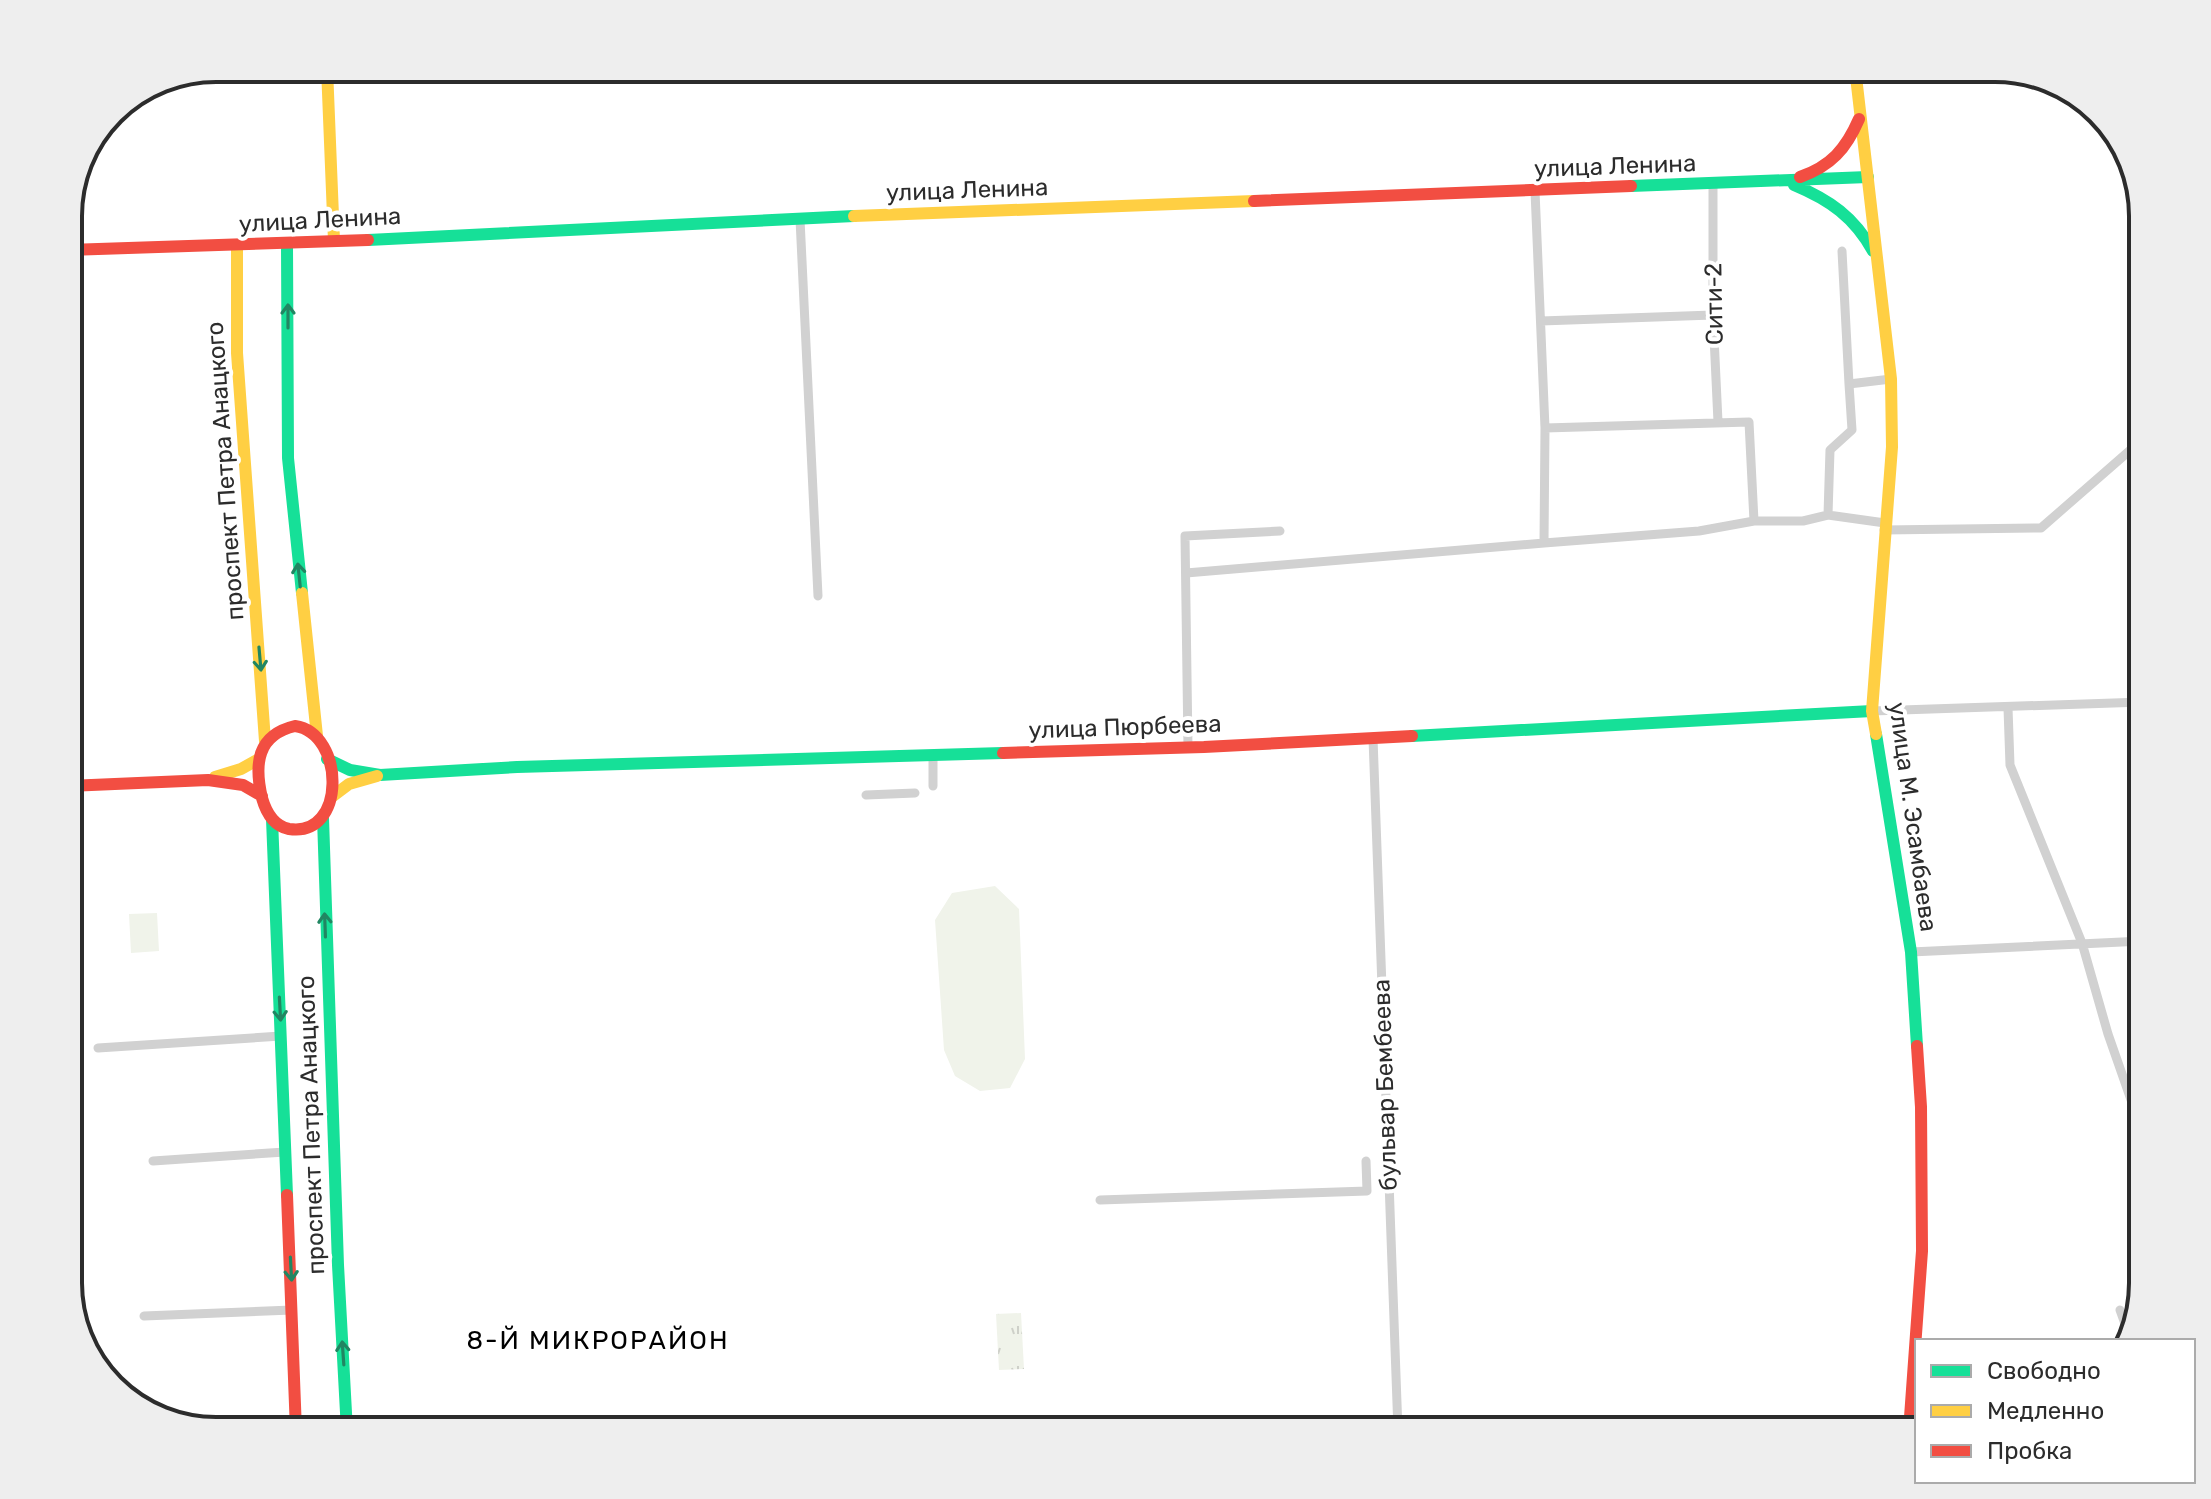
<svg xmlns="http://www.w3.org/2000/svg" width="2211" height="1499" viewBox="0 0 2211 1499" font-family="Rubik,sans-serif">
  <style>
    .park { fill: url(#park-tufts) }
    .pitch { fill: #f0f3ea }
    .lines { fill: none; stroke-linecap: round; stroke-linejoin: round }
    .street { stroke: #d1d1d1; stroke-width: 9 }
    .fast { stroke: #16e098; stroke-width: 12 }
    .slow { stroke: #ffcf43; stroke-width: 12 }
    .jam { stroke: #f24e42; stroke-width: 12 }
    .oneway { stroke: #218662 }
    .labels { text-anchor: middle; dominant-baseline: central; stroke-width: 8; stroke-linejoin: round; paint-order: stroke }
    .street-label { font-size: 24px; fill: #2c2c2c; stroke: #fff }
    .neighbourhood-label { font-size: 26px; letter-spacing: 2px; fill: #000; stroke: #fff }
    .rim { fill: none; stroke: #2c2c2c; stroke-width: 4 }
  </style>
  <defs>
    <pattern id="park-tufts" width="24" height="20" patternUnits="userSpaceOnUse" patternTransform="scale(2)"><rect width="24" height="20" fill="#f0f3ea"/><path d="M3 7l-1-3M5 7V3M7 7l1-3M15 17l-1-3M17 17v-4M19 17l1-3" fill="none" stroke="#ced0c9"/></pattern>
  </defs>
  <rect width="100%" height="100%" fill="#fff"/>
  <path class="park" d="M1021,1313L1024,1369L999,1370L996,1314Z"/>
  <path class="pitch" d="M995,886L1019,909L1025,1059L1010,1088L980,1091L955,1076L944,1050L935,920L952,893Z
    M157,913L159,951L131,953L129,914Z"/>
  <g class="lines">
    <path class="street" d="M1713,185V315L1718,422
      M1535,191L1545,428L1544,543L1699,531L1754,521L1749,422L1545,428
      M800,219L818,596
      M1842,251L1849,384L1891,379
      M1541,321L1713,315
      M1849,384L1852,430L1830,450L1828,515L1885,523
      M1754,521H1803L1828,515
      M1884,530L2041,528L2143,439
      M1186,573L1544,543
      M2008,708L2010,765L2082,943L2108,1034L2143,1134
      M1872,711L2143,702
      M1373,738L1398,1431
      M1188,747L1185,536L1280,531
      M933,755V786
      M866,795L915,793
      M1911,952L2143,941
      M98,1048L281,1036
      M153,1161L285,1152
      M1100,1200L1367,1191L1366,1161
      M2120,1310L2128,1332
      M144,1316L292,1310"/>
    <path class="fast" d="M1794,185C1830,200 1854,217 1873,251
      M1631,186L1868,177
      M368,240L854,216
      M287,244L288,458L302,593
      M1876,734L1911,952L1917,1046
      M1412,736L1872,711
      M327,759L350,770L380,775L517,767L1003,753
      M323,818L338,1265L347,1431
      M272,819L287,1195"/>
    <path class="slow" d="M327,68L334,241
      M1855,68L1891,379L1892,447L1872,711L1876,734
      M854,216L1254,201
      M237,246V353L265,741
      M302,593L317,736
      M215,777L241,769L259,759
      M333,796L349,784L377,776"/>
    <path class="jam" d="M1800,177C1831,166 1846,149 1859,119
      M1254,201L1631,186
      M68,250L368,240
      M295,726C345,733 347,838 289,829C274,826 266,812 262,798C254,764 257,735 295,726Z
      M1003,753L1204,747L1412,736
      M68,786L208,780L243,785L262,796
      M287,1195L296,1431
      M1909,1431L1922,1251L1921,1107L1917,1046"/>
  </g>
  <defs><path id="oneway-shaft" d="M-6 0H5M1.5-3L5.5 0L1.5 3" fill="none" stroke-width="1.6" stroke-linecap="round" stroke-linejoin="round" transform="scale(2)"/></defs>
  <g class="oneway">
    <use href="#oneway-shaft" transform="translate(288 316) rotate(-90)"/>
    <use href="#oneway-shaft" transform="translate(299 575) rotate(-96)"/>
    <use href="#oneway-shaft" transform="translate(260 659) rotate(85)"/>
    <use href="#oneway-shaft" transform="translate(325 925) rotate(-92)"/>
    <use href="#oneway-shaft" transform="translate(280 1009) rotate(87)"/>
    <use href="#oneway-shaft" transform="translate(291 1269) rotate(87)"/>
    <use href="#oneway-shaft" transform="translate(343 1353) rotate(-94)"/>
  </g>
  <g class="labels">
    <g class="street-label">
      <text transform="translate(1615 166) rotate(-2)">улица Ленина</text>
      <text transform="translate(967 190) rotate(-2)">улица Ленина</text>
      <text transform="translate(320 220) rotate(-3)">улица Ленина</text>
      <text transform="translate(1714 304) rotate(-91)">Сити-2</text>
      <text transform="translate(225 471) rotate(-94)">проспект Петра Анацкого</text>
      <text transform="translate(1125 727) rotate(-2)">улица Пюрбеева</text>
      <text transform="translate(1913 817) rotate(82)">улица М. Эсамбаева</text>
      <text transform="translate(1385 1085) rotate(-92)">бульвар Бембеева</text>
      <text transform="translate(311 1125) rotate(-92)">проспект Петра Анацкого</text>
    </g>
    <g class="neighbourhood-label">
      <text x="598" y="1340">8-Й МИКРОРАЙОН</text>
    </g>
  </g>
  <path d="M0 0H2211V1499H0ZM216 82H1995A134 134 0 0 1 2129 216V1283A134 134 0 0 1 1995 1417H216A134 134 0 0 1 82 1283V216A134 134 0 0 1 216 82Z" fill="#eee" fill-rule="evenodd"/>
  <path class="rim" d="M216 82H1995A134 134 0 0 1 2129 216V1283A134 134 0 0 1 1995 1417H216A134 134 0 0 1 82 1283V216A134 134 0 0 1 216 82Z"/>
  <rect x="1915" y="1339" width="280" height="144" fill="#ffffff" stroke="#ababab" stroke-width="2"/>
  <rect x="1931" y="1365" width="40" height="12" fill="#16e098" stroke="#ababab" stroke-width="2"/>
  <text x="1987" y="1379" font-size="24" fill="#2c2c2c">Свободно</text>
  <rect x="1931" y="1405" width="40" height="12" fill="#ffcf43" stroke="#ababab" stroke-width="2"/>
  <text x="1987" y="1419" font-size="24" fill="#2c2c2c">Медленно</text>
  <rect x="1931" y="1445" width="40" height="12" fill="#f24e42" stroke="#ababab" stroke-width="2"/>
  <text x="1987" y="1459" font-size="24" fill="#2c2c2c">Пробка</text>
</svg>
